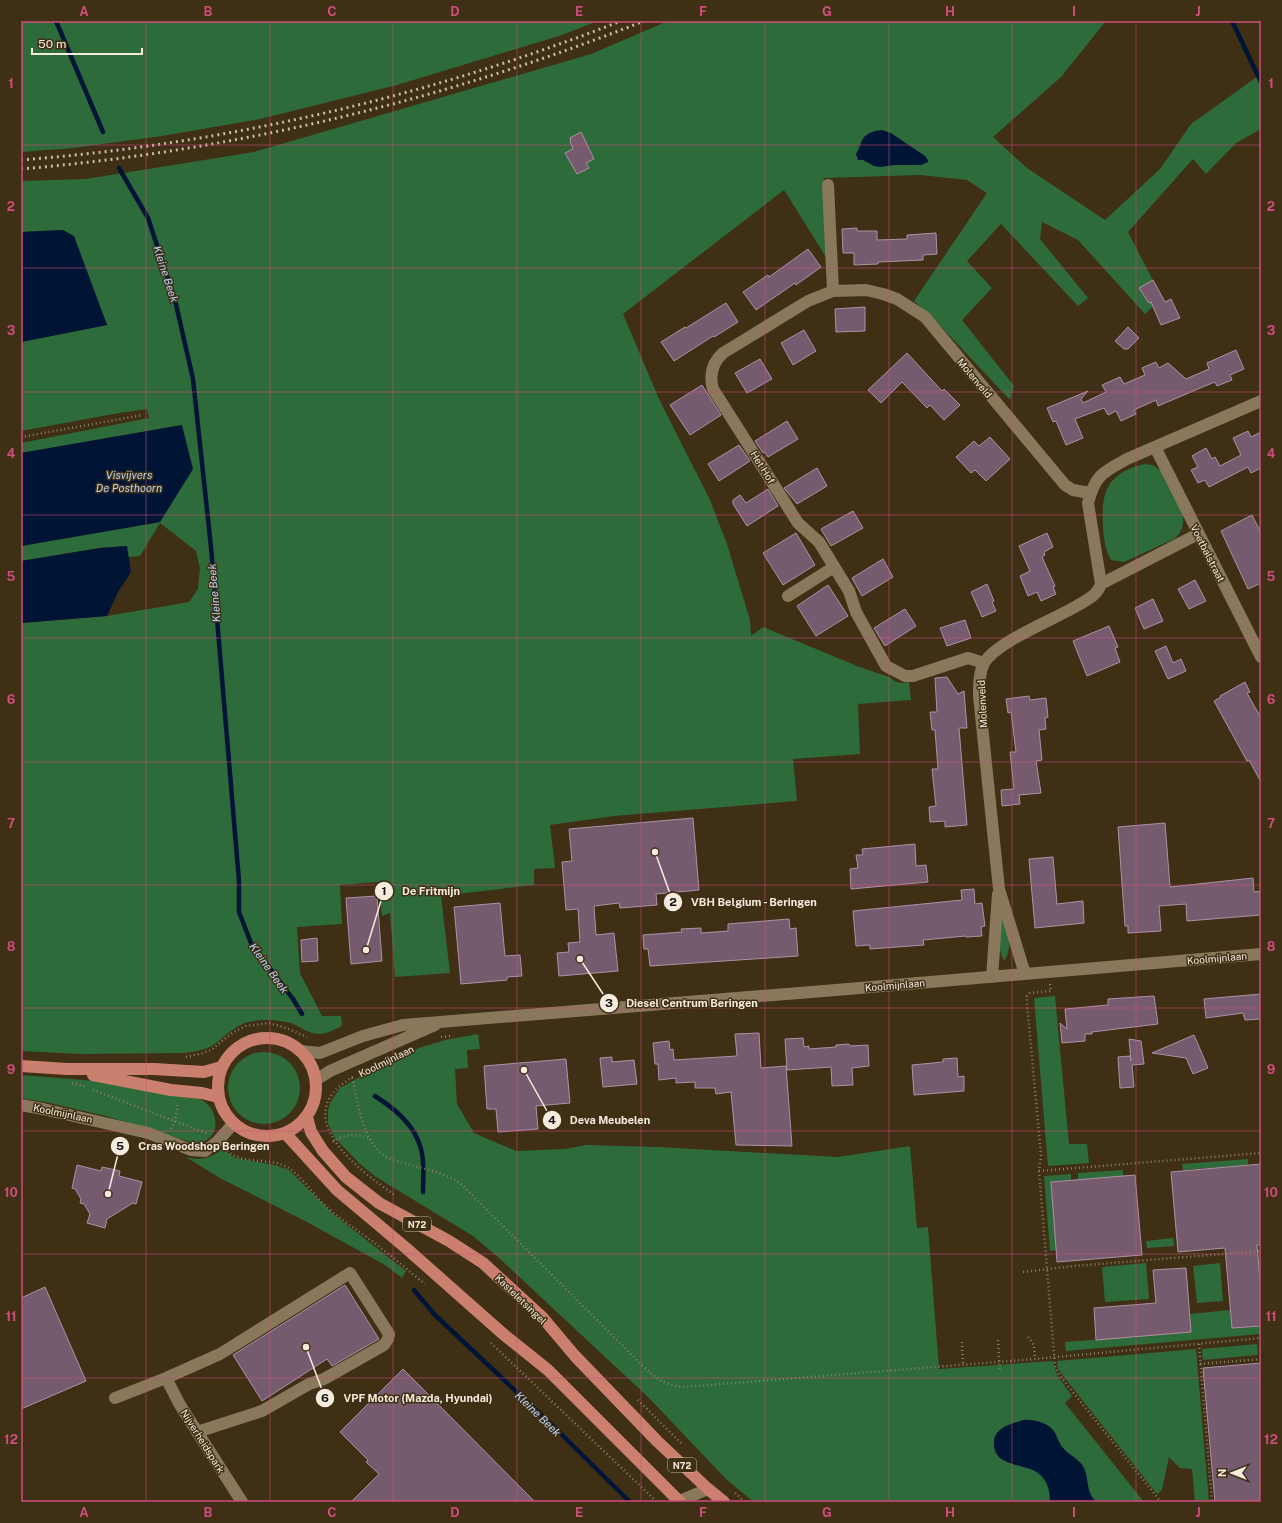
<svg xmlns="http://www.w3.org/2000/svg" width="1282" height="1523" viewBox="0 0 1282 1523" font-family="'Public Sans',sans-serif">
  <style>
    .green { fill: #2e6b3a }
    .water { fill: #001436 }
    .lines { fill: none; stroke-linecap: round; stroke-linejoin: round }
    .stream { stroke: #001436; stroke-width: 4.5 }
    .building { fill: #765b6f; stroke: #af91a6 }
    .path { stroke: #8c7f6a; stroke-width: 2.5; stroke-dasharray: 1 3; stroke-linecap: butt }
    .minor { stroke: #89785c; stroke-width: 12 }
    .major { stroke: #cb806f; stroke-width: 12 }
    .rail { stroke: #c6baa8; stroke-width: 3; stroke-dasharray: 2 4; stroke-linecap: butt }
    .grid { fill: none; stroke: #cf4d7c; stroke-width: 1; stroke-opacity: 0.55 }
    .labels { text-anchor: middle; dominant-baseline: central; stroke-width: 3; stroke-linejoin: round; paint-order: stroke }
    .shield { fill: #3f2f15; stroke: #bfb3a1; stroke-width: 1 }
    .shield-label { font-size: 9px; font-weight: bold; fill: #f6ecdd }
    .street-label { font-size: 10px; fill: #f6ecdd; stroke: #3f2f15 }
    .water-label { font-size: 11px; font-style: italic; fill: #b7d4fa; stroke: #3f2f15 }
    .leader { fill: none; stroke: #f6ecdd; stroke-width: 1.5 }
    .callout-dot { fill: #f6ecdd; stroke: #3f2f15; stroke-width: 1.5 }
    .mark-label { font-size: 12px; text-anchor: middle; font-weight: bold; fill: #111 }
    .callout-label { font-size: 11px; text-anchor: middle; font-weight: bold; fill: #f6ecdd; stroke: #3f2f15; stroke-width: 3; stroke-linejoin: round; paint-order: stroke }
    .neatline { fill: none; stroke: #cf4d7c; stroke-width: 1.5 }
    .grid-label { font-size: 13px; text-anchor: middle; font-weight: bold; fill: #cf4d7c }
  </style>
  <rect width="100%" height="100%" fill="#3f2f15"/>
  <path class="green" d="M21,21H598L559,36L397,85L260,119L162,136L74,148L21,152Z
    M668,21H1106L1061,77L993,137L1027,168L1105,220L1160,169L1191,124L1261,74V131L1259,130L1236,143L1206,174L1193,159L1128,232L1162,298L1145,314L1078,240L1042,222L1040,239L1088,298L1078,306L1001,224L967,261L992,288L962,320L1014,386L1010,400L933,318L914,301L987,193L967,180L920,175L824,178L826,257L784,190L623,314L659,399L710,500L727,544L750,620L751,636L763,627L857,666L889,677L896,682L903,683L909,682L911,700L858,704L860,754L793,759L797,801L614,816L550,825L555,868L534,869V885L441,896L450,973L395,977L390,913L382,916L378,882L340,885L342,924L297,927L300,973L322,1016H341L342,1026C335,1029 327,1034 319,1034C308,1033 300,1027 291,1023C280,1020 265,1019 254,1021C235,1023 225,1038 210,1047C201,1051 192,1052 183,1053L80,1054L21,1051V623L107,616L189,602L198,589L200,568L196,551L160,523L140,556L128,557L126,546L100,548L21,561V546L160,522L182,425L21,453V443L149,418L147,409L119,413L21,431V342L107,325L63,230L21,232V181L86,179L254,152L591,54Z
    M1144,464L1153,465L1161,471L1183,515C1184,526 1182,532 1174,539L1124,562L1111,560C1105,550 1104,539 1103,527C1101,492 1107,473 1144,464Z
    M1001,916C1007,928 1014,948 1004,961C996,946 999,931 1001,916Z
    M1055,996L1069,1144H1087L1089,1163L1048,1166L1034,998Z
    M478,1034L480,1049L467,1050L468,1068L455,1069L457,1104L474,1133L516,1151L565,1149L586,1145L658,1147L838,1157L910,1146L917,1228L928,1227L939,1369L1053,1361L1057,1375L1072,1396L1065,1403L1144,1502H754L728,1481L648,1397L499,1258L473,1236L376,1177L360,1164L334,1137L328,1123V1110L330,1103L340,1088L387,1062L419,1048L445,1040Z
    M228 1088a36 36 0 1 1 72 0a36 36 0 1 1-72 0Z
    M21,1075L96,1081L200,1099C222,1109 221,1144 194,1143L106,1116L50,1103L21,1098Z
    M222,1149L235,1158L275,1165L289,1170L333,1214L406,1271L402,1278L385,1265L307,1222L218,1177L186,1157C200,1161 210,1159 222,1149Z
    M1248,1159V1165L1183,1170L1182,1164Z
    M1123,1170V1176L1078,1180V1173Z
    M1071,1174V1180L1051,1182L1056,1250L1050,1251L1044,1176Z
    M1173,1238L1174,1246L1147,1248L1146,1241Z
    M1146,1263L1149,1299L1105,1302L1102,1267Z
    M1220,1263L1223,1301L1197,1303L1193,1266Z
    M1230,1310L1232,1328L1261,1326V1334L1066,1351L1065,1342L1191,1332L1190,1314Z
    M1257,1344L1258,1355L1203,1360L1202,1349Z
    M1196,1349L1209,1502H1195L1192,1469L1180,1468L1169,1457L1162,1490L1157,1494L1064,1377L1058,1369L1057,1361Z"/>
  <path class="water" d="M875,131L882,130L891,133L925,156L928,160V162L921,165H895L880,167L874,166L863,160H858L856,154C863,143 859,136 875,131Z
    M63,230L74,236L107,325L21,342V232Z
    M182,425L193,469L160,522L21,546V453Z
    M127,546L131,572L118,592L107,616L21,623V561L100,548Z
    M1024,1420C1033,1419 1048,1423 1053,1430C1058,1436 1058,1443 1064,1449C1070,1456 1080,1459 1084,1468C1089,1479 1086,1494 1097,1502H1050C1050,1492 1048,1481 1039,1474C1026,1462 992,1469 994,1441C995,1427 1013,1423 1024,1420Z"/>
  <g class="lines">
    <path class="stream" d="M56,21L103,132
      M1232,21L1261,82
      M119,168L148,218L175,300L193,379L211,547L239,881V912L251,943L293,999L302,1014
      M375,1096C395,1109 415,1125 421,1149C425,1163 423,1178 423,1192
      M414,1290L434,1314L556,1429L630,1502"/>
  </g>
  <path class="building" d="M581,132L594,159L586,163L589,168L577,174L565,153L573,149L570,141L571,140L570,138Z
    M857,228V231H877V240L907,239V235L936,233L937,254L923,255V260L878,262V264L854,265V253H843L842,229Z
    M808,249L821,267L796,285L795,283L756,310L743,292L768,275L769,277Z
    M1153,280L1165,302L1171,299L1180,318L1161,325L1151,302L1149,303L1139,288Z
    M726,303L738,322L714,337L713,336L674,361L661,342L685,327L686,328Z
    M865,307V331L836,332L835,309Z
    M1128,327L1139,338L1128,349H1124L1115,341Z
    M804,330L816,351L793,365L781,343Z
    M1236,350L1244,369L1230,375L1232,380L1217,386L1215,382L1205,386L1158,406L1156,400L1134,410L1136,414L1121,421L1116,411L1108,415L1104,408L1075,419L1083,438L1066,445L1056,421L1053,422L1047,408L1088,391L1081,399L1083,403L1106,392L1102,385L1120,377L1124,384L1145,375L1142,368L1156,362L1159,368L1168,363L1186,379L1209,369L1207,363Z
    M907,353L942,391L944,389L960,405L944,420L930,405L927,408L902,382L881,403L868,390Z
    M760,359L772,379L747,393L735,373Z
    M702,385L721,415L690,435L670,405Z
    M787,421L798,439L768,457L765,452L763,453L755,441Z
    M1248,431L1251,437L1261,432V468L1251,473L1248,467L1209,487L1205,480L1198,483L1191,470L1198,467L1192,456L1206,448L1212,459L1215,457L1220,466L1241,455L1233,438Z
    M990,437L1010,459L986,481L975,470L971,473L956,457L974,441L979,446Z
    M739,445L750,461L719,481L708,464Z
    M817,468L827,486L797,504L784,488Z
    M768,489L778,506L747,526L733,504V500L740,495L746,503Z
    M853,511L863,528L831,546L821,529Z
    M1252,515L1261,533V583L1248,589L1221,531Z
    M796,533L815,565L783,585L763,553Z
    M1047,533L1053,547L1044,552L1045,555L1042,557L1055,586L1053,587L1056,594L1041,601L1037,592L1028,596L1020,576L1030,571L1019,546Z
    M883,559L893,577L862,596L852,578Z
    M1195,580L1206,601L1189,609L1178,589Z
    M987,584L994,601L992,602L996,611L982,617L971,592Z
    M828,585L848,616L816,636L797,606Z
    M1153,599L1163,621L1144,629L1135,608Z
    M905,609L916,626L885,646L874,628Z
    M965,620L971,638L947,646L940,628Z
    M1109,626L1118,647L1115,648L1120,662L1087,676L1073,641Z
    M1166,646L1173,663L1181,659L1186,671L1168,679L1155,651Z
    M947,677L958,694L964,691L967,728H959L967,825L945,827V821L930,822L929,807L936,806L932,769H938L935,730H932L930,712H937L935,678Z
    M1245,682L1250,692L1247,693L1261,718V782L1249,760L1247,761L1214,701L1221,697L1220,696Z
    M1029,696L1030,700L1046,698L1048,717L1045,718L1046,729L1039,730L1042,760L1036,761L1041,793L1019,795L1020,804L1002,806L1001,790L1014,789L1010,752H1016L1011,712L1008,713L1006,699Z
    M693,818L699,890L656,894L657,905L620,908L619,903L594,906L596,935L614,933L618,971L559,976L557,953L569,952L568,943L580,942L578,909L566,910L562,862L572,861L569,829Z
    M1165,823L1170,887L1253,878L1254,892L1261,891V915L1187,921L1186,904L1159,906L1161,931L1128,933V926H1125L1118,827Z
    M915,844L916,866L926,865L928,882L851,889L850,869L858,868L856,855H863L862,849Z
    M1053,857L1057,904L1083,901L1084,923L1035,928L1029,859Z
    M974,889L975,904L982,903L985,926L981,927L982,936L966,937V936L923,940L924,945L870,949V945L856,946L853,911L962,900L961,890Z
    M377,896L382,961L351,964L346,898Z
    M500,903L505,956L520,955L522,976L507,977V980L461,984L454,907Z
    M789,919L790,929L796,928L798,956L650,966L648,949H644L643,935L682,932L681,929L701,928V933L728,931V924Z
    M317,938L318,961L302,962L301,940Z
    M1261,994V1019L1245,1020L1243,1013L1206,1018L1204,999Z
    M1154,996L1158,1024L1092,1032V1034H1085V1041L1062,1043L1060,1023L1067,1029L1065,1009L1108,1005V999Z
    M759,1033L761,1068L786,1066L792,1146L736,1145L731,1092L716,1094L715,1088H695V1082L676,1083V1078L659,1080L658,1064H655L653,1043L669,1041L670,1050L673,1049L674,1060L737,1056L735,1034Z
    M1194,1035L1208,1068L1193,1074L1186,1058L1152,1053Z
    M803,1038L804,1047L809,1046V1049L836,1047V1045L849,1044L850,1046L868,1045L869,1066L852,1068L853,1085L832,1086L831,1067L787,1070L785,1039Z
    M1129,1039L1141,1041L1144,1064L1132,1065L1134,1087L1120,1088L1118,1057L1130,1056L1131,1061Z
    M612,1057V1062L634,1060L637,1084L603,1087L600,1058Z
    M957,1058L958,1077L964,1076V1091L914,1095L912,1065L943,1062V1059Z
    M566,1059L570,1103L536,1106L538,1129L498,1132L496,1109H487L484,1066Z
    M1261,1164V1245H1257L1261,1291V1326L1232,1328L1225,1248L1178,1252L1171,1172Z
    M77,1165L101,1171L102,1167L120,1171L119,1176L142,1182L136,1204L133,1203L107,1219L105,1228L87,1223L90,1214L84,1204L80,1203L81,1199L75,1189L72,1188Z
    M1135,1175L1142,1255L1057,1262L1051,1182Z
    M1186,1268L1191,1332L1096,1340L1094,1308L1156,1303L1153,1270Z
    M345,1285L379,1339L332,1366L327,1359L262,1401L233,1355Z
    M45,1287L86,1381L21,1409V1298Z
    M1261,1363V1502H1215L1203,1368Z
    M403,1369L412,1378L535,1502H351L379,1474L366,1462L368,1460L340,1432Z"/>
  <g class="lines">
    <path class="path" d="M21,437L143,415
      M1050,984L1051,991L1030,993L1027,996V1003L1041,1155L1039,1171L1055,1366L1060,1376L1161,1502
      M441,1037L452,1036
      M186,1057L200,1054L211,1050L232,1033L246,1026L269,1023L286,1028L307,1037
      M353,1077C285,1116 359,1170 396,1196
      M352,1078C358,1102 362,1141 385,1156C394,1161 404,1163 414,1166C430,1170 446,1174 460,1183L644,1367C658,1380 665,1385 684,1387L1035,1359L1261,1338
      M72,1083L87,1087
      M93,1090L206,1133
      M171,1129L175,1121L178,1103
      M333,1142C345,1133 356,1134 370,1138
      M227,1151C244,1166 272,1156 290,1169C305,1180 315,1197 329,1209C340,1219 353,1227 365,1236C386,1251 405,1268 425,1284
      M1039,1171L1261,1153
      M1023,1272L1074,1266L1261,1251
      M1028,1337L1034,1345L1035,1359
      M998,1340L1000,1372
      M962,1342L963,1364
      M491,1343L657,1502
      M1199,1344L1212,1502
      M1200,1364L1261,1359
      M638,1400L683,1445
      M735,1493L745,1502"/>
    <path class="minor" d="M828,185L833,291
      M1155,447L1261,657
      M1101,584L1198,534
      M788,596L834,567
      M984,663L968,658L913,676H905L886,666L856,612L849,591L819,542L798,523L713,389C709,375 712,363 723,353L808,301L833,291L866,290L883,294L897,299L925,317L1065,485L1073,490L1090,493
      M1025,974L999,889L979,696C979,685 979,673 984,663C997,641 1056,619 1080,604C1090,598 1097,595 1101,584L1088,503C1095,475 1103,472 1127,459L1261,401
      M992,977L998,894
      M301,1051L320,1053L363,1036L403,1025L836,990L1261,954
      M316,1080L330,1071L435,1025
      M21,1105L43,1109L148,1133L191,1150L205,1151L217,1142L233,1124
      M166,1378L180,1405L242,1502
      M115,1398L166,1378L220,1354L350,1273L389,1334L388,1339L384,1345L324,1379L309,1384L262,1411L197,1432
      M677,1502L708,1489"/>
    <path class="major" d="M218 1087a49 49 0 1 1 98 0a49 49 0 1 1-98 0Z
      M21,1066L67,1069H154L204,1072L221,1067
      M93,1075L171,1090L202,1093L218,1097
      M307,1117L311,1132L323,1151L346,1177L379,1203L449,1241L483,1263L543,1318L575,1356L657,1441L708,1489L724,1502
      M285,1133L337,1190L406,1248L502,1333L548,1370L680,1502"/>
    <path class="rail" d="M21,160C226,144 430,96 621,21
      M21,169C234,151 445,100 644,21"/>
  </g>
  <path class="grid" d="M146,21V1502M270,21V1502M393,21V1502M517,21V1502M641,21V1502M765,21V1502M889,21V1502M1012,21V1502M1136,21V1502M21,145H1261M21,268H1261M21,392H1261M21,515H1261M21,638H1261M21,762H1261M21,885H1261M21,1008H1261M21,1131H1261M21,1254H1261M21,1378H1261"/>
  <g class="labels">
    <g class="shield">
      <rect x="403" y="1217" width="28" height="14" rx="3"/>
      <rect x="668" y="1458" width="28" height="14" rx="3"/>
    </g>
    <g class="shield-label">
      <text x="417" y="1224">N72</text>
      <text x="682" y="1465">N72</text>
    </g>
    <g class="street-label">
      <text transform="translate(975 378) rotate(50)">Molenveld</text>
      <text transform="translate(763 467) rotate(58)">Het Hof</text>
      <text transform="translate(1208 553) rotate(63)">Voetbalstraat</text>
      <text transform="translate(982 704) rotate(-93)">Molenveld</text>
      <text transform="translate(1217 958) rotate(-5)">Koolmijnlaan</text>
      <text transform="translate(895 985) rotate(-5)">Koolmijnlaan</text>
      <text transform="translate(386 1061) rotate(-26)">Koolmijnlaan</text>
      <text transform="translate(63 1113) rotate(12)">Koolmijnlaan</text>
      <text transform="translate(521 1299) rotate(44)">Kasteletsingel</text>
      <text transform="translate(203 1441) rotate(58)">Nijverheidspark</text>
    </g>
    <g class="water-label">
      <text transform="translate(166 274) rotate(72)">Kleine Beek</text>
      <text x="129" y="475">Visvijvers<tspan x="129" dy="13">De Posthoorn</tspan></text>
      <text transform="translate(214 593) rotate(-95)">Kleine Beek</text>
      <text transform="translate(269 968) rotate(55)">Kleine Beek</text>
      <text transform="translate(538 1414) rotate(44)">Kleine Beek</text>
    </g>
  </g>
  <path class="leader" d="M366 950L384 891M655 852L673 902M580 959L609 1003M524 1070L552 1120M108 1194L120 1146M306 1347L325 1398"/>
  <g class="callout-dot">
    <circle cx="366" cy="950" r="4"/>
    <circle cx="655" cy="852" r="4"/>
    <circle cx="580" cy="959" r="4"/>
    <circle cx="524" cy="1070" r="4"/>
    <circle cx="108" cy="1194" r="4"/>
    <circle cx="306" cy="1347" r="4"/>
    <circle cx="384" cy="891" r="10"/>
    <circle cx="673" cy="902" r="10"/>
    <circle cx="609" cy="1003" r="10"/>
    <circle cx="552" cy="1120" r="10"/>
    <circle cx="120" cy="1146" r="10"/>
    <circle cx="325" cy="1398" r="10"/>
  </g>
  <g class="mark-label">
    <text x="384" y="895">1</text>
    <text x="673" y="906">2</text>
    <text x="609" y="1007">3</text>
    <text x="552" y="1124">4</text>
    <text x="120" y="1150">5</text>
    <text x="325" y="1402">6</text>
  </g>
  <g class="callout-label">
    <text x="431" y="895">De Fritmijn</text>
    <text x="754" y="906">VBH Belgium - Beringen</text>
    <text x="692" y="1007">Diesel Centrum Beringen</text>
    <text x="610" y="1124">Deva Meubelen</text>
    <text x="204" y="1150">Cras Woodshop Beringen</text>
    <text x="418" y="1402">VPF Motor (Mazda, Hyundai)</text>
  </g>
  <rect width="1282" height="1523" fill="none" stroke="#3f2f15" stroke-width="44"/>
  <g transform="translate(1232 1473) rotate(270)" stroke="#3f2f15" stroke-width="3" paint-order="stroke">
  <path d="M0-3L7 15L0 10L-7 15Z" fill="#f6ecdd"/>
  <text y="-6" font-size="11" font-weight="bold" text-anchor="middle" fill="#f6ecdd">N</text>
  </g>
  <path d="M32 48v6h110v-6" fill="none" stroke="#f6ecdd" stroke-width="2"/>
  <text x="38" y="48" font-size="12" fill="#f6ecdd" stroke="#3f2f15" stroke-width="3" paint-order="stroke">50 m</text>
  <rect x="22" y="22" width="1238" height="1479" class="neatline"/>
  <g class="grid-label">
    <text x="84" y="16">A</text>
    <text x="208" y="16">B</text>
    <text x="332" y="16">C</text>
    <text x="455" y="16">D</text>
    <text x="579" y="16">E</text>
    <text x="703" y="16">F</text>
    <text x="827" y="16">G</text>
    <text x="950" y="16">H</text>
    <text x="1074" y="16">I</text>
    <text x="1198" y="16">J</text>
    <text x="11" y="88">1</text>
    <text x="1271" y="88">1</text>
    <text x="11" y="211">2</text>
    <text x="1271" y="211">2</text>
    <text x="11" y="335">3</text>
    <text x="1271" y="335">3</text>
    <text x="11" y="458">4</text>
    <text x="1271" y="458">4</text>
    <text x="11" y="581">5</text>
    <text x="1271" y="581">5</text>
    <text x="11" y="704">6</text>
    <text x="1271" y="704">6</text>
    <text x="11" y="828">7</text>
    <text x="1271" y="828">7</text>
    <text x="11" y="951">8</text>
    <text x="1271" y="951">8</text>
    <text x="11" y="1074">9</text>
    <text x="1271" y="1074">9</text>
    <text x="11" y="1197">10</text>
    <text x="1271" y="1197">10</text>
    <text x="11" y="1321">11</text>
    <text x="1271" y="1321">11</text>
    <text x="11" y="1444">12</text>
    <text x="1271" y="1444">12</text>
    <text x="84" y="1517">A</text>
    <text x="208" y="1517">B</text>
    <text x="332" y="1517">C</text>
    <text x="455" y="1517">D</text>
    <text x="579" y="1517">E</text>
    <text x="703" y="1517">F</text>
    <text x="827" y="1517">G</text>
    <text x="950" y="1517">H</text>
    <text x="1074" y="1517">I</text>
    <text x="1198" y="1517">J</text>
  </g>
</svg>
